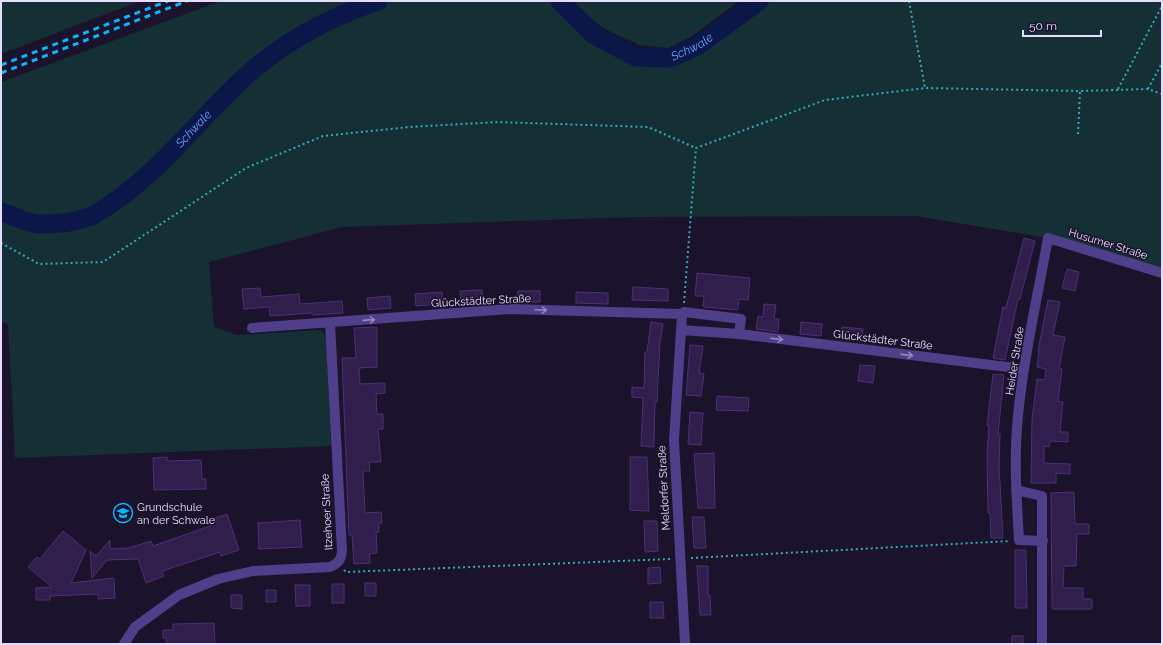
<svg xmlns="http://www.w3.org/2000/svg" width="1163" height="645" viewBox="0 0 1163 645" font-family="Raleway,sans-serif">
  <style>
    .green { fill: #153035 }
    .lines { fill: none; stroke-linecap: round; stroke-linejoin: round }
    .river { stroke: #0c1749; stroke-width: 19 }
    .building { fill: #301e4c; stroke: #4c3077 }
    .path { stroke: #33a9bc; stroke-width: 2; stroke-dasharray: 2 3; stroke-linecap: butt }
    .street { stroke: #4f3e89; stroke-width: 10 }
    .rail { stroke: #0bb5fb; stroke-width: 3; stroke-dasharray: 6 5; stroke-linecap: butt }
    .oneway { stroke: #9385be }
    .labels { text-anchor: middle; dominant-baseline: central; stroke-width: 3; stroke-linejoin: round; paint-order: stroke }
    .street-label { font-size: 11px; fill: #e7dcfe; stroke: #1b122b }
    .poi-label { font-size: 11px; fill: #e7dcfe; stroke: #1b122b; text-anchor: start }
    .water-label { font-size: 12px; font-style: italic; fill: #6c9efd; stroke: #1b122b }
  </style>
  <rect width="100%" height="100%" fill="#1b122b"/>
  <path class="green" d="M1,1H140L1,54Z
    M221,1H560L594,35L636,57L669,58L699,45L759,1H1162V273L1048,238L916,216L637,217L342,227L209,262L214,327L236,335L320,330L326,336L331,446L15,458L8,324L1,322V217L36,226L1,205V82Z
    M571,1H739L692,36L668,48L639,45L603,28Z"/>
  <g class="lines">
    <g class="river">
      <path id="s1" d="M560,1L594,35L636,57L670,58L699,45L759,1"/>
      <path id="s2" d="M1,212C12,215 27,223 39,224C56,224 79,223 95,214C155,180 196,121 247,75C284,42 330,17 378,1"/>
    </g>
  </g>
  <path class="building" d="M1024,238L1035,241L1020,299H1018L1005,360L993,358L1003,307L1006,308Z
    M1067,269L1079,272L1075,291L1062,288Z
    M697,273L750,278L748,300L739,299L738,310L703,307L704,296H695Z
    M633,287L668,289V301L632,300Z
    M260,288L261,297L299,294L300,304L342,301L343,313L313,315L312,313L270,316L269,307L244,309L242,289Z
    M482,290L483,303H461L460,291Z
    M518,291H540V302H518Z
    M442,292L443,304L416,306L415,294Z
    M576,292L608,293V304L576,303Z
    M390,296L391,308L368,310L367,298Z
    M1048,300L1060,302L1053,335L1065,337L1059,368L1062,369L1058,401L1063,402L1060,432H1068V442L1050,441L1049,447L1044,446V463L1070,464V474L1056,473V483H1031L1032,419L1037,379L1045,380L1046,369L1037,367L1039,351H1038Z
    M764,304L776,305L774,319H779L778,332L756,329L758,316L763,317Z
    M651,322L663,324L660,342L657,402L655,401L654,447L641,446L643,398L632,397V387L644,388L645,352H647Z
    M801,322L822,324L821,336L800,334Z
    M377,327V367L359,368L360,384L385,383V393L376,394L377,414H383V429H378L381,462H369L370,471H363L365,513L381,512L382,523H379V532H376L377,553L369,554L370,563L354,564L352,535H349L342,358H356L354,328Z
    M842,327L863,329L862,341L841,339Z
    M690,345L703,346L699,373L704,374L701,396L686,395Z
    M860,365L875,366L873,383L858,381Z
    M993,374L1004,375L998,434H1000L999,466L1003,538H991L990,513H988L987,453L989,426H987Z
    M717,396L749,398L748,411L716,410Z
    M690,412L703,413L701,445L688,444Z
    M714,453L715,508H698L694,454Z
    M167,457L168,461L201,460L202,479H206V489L154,490L153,458Z
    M630,457H647L649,511L630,510Z
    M1074,492L1075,524H1089V534H1077L1076,566H1064L1063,588H1083V599H1092V609H1052L1051,493Z
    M227,514L239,550L221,556L220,552L162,571L164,576L146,583L138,559L107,560L92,578L90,551L96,556L110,540V549L129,548L151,541L153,546L210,526L209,520Z
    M692,517H704L706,548H694Z
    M300,520L302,547L259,549L258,523Z
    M644,521H657L658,551L645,552Z
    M63,531L86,550L71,583L114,578L115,598L98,599V594L50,596V600H36V588L52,587L28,567L37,557L40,559Z
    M1015,550H1026L1027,608H1015Z
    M697,566H708V595H710L711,615H700Z
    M660,567L661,583L648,584V568Z
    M365,583H376V596H365Z
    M332,584H344V603H332Z
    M295,585H310V606H296Z
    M266,590H276V602H266Z
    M231,595H242V609L231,608Z
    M650,602H663L664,618H650Z
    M214,623L215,644H167L166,638H163V630H173V624Z
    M1012,636H1023V644H1012Z"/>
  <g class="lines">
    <path class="path" d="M909,1L925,88
      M1118,89L1162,6
      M1148,89L1162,63
      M1078,134L1080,91
      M1,243L39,264L103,262L246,168L323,136L409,127L498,122L648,127L696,148
      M684,303L696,148L825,100L925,88L1080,91L1148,89L1162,94
      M691,558L1010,541
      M344,570L346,572L670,559"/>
    <path class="street" d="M252,328L510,309L682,314
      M681,330L739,334L741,319L684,312L682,314L681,330L674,440L685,644
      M739,334L1024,369
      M1016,490L1042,496V644
      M1043,541L1019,540C1017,503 1014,465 1017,427C1022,364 1037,300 1048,238L1162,273
      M124,644L135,627L179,595L218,579L253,571L330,567C338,563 341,561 342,551L330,323"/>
    <path class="rail" d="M1,65L168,1
      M1,73L187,1"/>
  </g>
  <defs><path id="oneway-shaft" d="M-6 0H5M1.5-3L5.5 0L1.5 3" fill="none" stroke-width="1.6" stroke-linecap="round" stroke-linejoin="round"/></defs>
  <g class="oneway">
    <use href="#oneway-shaft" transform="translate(541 310) rotate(2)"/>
    <use href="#oneway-shaft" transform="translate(369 320) rotate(-4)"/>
    <use href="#oneway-shaft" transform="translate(777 339) rotate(7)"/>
    <use href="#oneway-shaft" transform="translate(907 355) rotate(7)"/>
  </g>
  <defs>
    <symbol id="school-ring" viewBox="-11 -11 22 22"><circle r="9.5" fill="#1b122b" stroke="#0bb5fb" stroke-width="1.5"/><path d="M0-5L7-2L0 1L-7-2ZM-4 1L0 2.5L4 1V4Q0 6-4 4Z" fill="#0bb5fb"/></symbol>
  </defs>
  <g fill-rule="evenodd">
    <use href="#school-ring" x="112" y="502" width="22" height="22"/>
  </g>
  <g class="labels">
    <g class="street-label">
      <text transform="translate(1108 244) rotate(17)">Husumer Straße</text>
      <text transform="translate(481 301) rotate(-3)">Glückstädter Straße</text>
      <text transform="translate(883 340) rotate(7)">Glückstädter Straße</text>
      <text transform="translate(1015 361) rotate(-81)">Heider Straße</text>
      <text transform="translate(664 488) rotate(-93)">Meldorfer Straße</text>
      <text transform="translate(327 512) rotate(-93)">Itzehoer Straße</text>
    </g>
    <g class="poi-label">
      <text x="137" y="507">Grundschule<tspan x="137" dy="13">an der Schwale</tspan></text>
    </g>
    <g class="water-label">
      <text stroke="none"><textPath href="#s1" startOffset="154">Schwale</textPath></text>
      <text stroke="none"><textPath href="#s2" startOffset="228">Schwale</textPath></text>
    </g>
  </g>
  <rect width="1163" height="645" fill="none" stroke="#e7dcfe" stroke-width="4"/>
  <path d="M1023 30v6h78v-6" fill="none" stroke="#e7dcfe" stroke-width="2"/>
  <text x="1029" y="30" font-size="12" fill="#e7dcfe" stroke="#1b122b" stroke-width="3" paint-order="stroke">50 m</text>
</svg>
